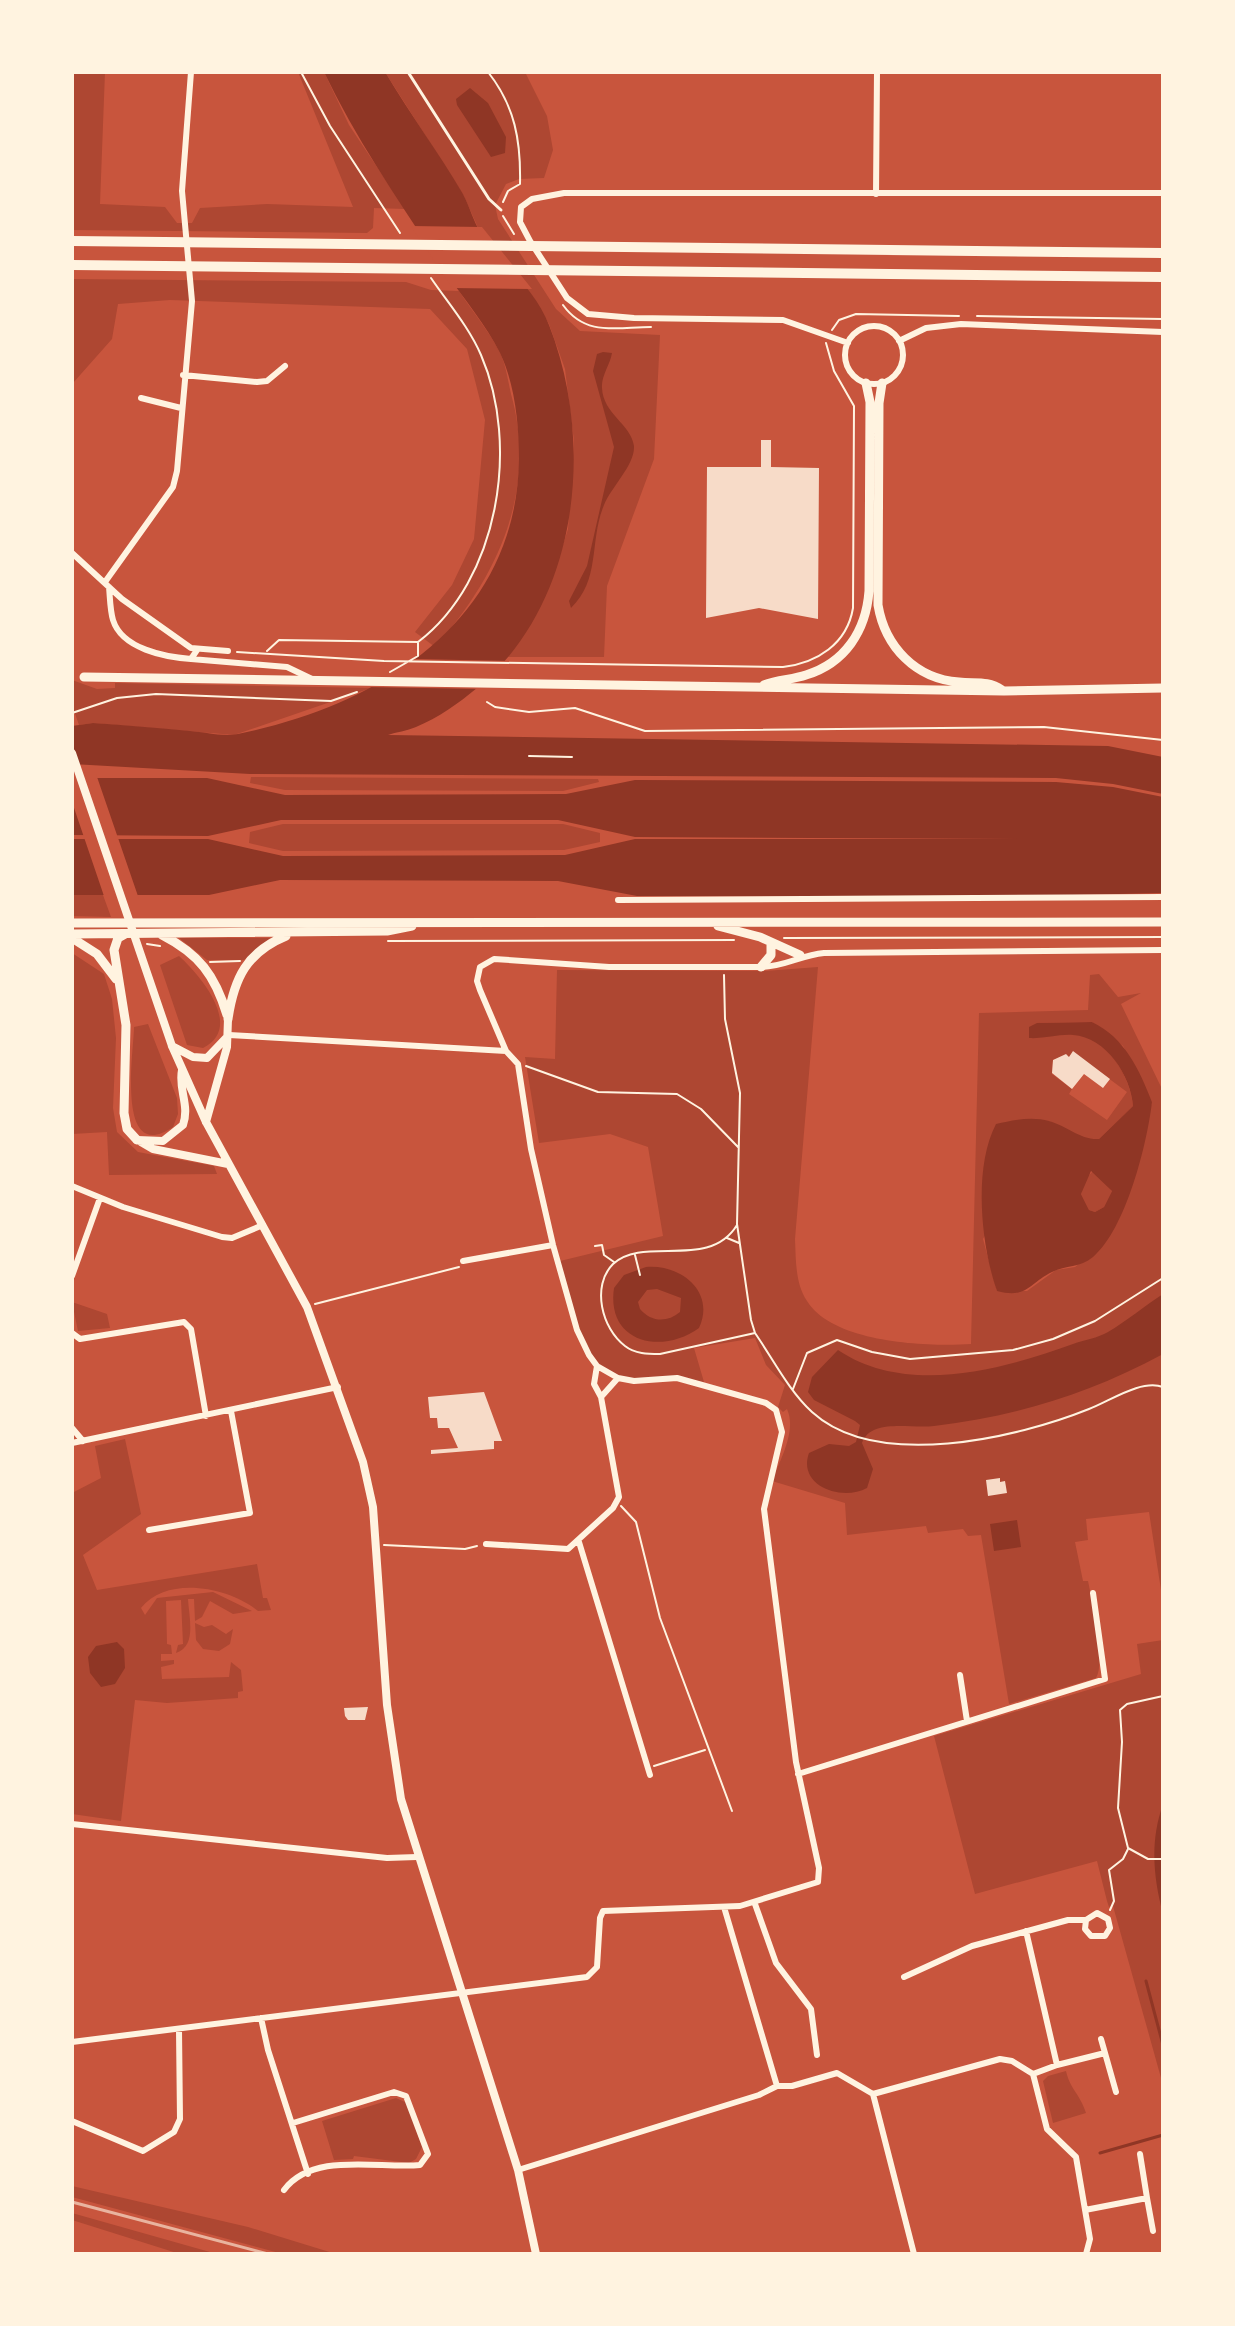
<svg xmlns="http://www.w3.org/2000/svg" width="1235" height="2326" viewBox="0 0 1235 2326" font-family="'Crimson Pro',serif">
  <style>
    .green { fill: #ae4732; fill-rule: evenodd }
    .water { fill: #8f3625; fill-rule: evenodd }
    .pier { fill: #c8553d }
    .lines { fill: none; stroke-linecap: round; stroke-linejoin: round }
    .stream { stroke: #8f3625; stroke-width: 3 }
    .building { fill: #f7dbc8 }
    .path { stroke: #fff3e0; stroke-width: 2 }
    .service { stroke: #fff3e0; stroke-width: 3 }
    .minor { stroke: #fff3e0; stroke-width: 6 }
    .secondary { stroke: #fff3e0; stroke-width: 8 }
    .trunk { stroke: #fff3e0; stroke-width: 9 }
    .motorway { stroke: #fff3e0; stroke-width: 10 }
    .rail { stroke: #e9b49f; stroke-width: 3 }
  </style>
  <rect width="100%" height="100%" fill="#c8553d"/>
  <path class="green" d="M72,72H105L100,204L165,207L177,223H192L200,208L267,204L353,207L298,72H324L349,125L405,209L374,208L373,228L367,233L72,230Z
    M385,72H525L547,116L553,150L544,178L519,179L506,184L495,205L498,219L556,309L580,331L660,335L654,459L607,586L604,657H508L551,582L568,529L574,441L565,369L549,324L533,297L479,230L464,196Z
    M72,279L406,282L431,290L459,291C472,311 489,331 500,353C506,365 508,381 511,394C538,490 498,576 435,647L415,632L452,585L474,539L485,420L467,349L430,309L170,300L118,304L112,339L73,383Z
    M72,680L97,689L115,688V683L371,688L234,735L93,723L79,725L72,705Z
    M251,777L598,779L599,782L563,791L285,790L250,783Z
    M283,824H563L600,833V842L564,850L283,851L249,843L250,832Z
    M72,895H103L111,917L72,916Z
    M179,938H270L244,960H207Z
    M72,953L104,974L112,999L116,1038L113,1108L117,1132L138,1152L214,1166L217,1174L109,1175L107,1132L72,1134Z
    M179,956C199,974 245,1027 203,1048L187,1045L160,965Z
    M818,967L795,1239C796,1260 795,1283 807,1301C833,1343 927,1347 971,1344L979,1013L1088,1010L1090,975L1099,974L1118,997L1141,993L1121,1004L1163,1091V1603L1149,1512L1086,1519L1088,1540L1075,1542L1083,1581H1088C1092,1601 1106,1662 1096,1678L1009,1704L981,1535L968,1536L963,1529L928,1533L926,1526L847,1535L845,1503L772,1481C780,1460 797,1431 787,1409L783,1412L778,1407L785,1385L766,1365L755,1338L694,1348L704,1382C679,1377 660,1379 635,1379C580,1378 572,1302 560,1261L663,1236L648,1147L610,1134L539,1143L525,1057L555,1059L557,970L765,971ZM1092,1022L1123,1046L1152,1102L1129,1191L1118,1221L1102,1246L1075,1267L1056,1270L1027,1291H997L983,1239L1049,1121L1088,1140L1099,1139L1133,1106C1131,1082 1114,1050 1092,1039C1081,1033 1051,1028 1037,1023ZM1073,1052L1127,1092L1107,1120L1069,1094L1072,1089L1052,1074L1053,1060L1069,1057Z
    M148,1024L177,1098L178,1114L173,1127C115,1166 134,1051 134,1027Z
    M1094,1170L1112,1191L1104,1207L1095,1212L1089,1210L1081,1194L1085,1179Z
    M72,1302L107,1314L110,1328L78,1331Z
    M125,1439L141,1514L83,1555L97,1590L257,1564L263,1598H267L271,1610L258,1611C229,1587 167,1575 141,1608L145,1615L157,1598L213,1592L252,1611L233,1614L210,1601L202,1617L195,1621L194,1599H188C189,1618 197,1646 176,1653L178,1645L183,1644L181,1600L166,1601L167,1644L171,1645L172,1654H161V1661L174,1660V1664L161,1667L162,1679L229,1677L231,1662L241,1670L243,1691L238,1692V1698L167,1703L135,1700L121,1821L72,1814V1493L101,1478L95,1446Z
    M195,1623L204,1627L212,1625L226,1634L233,1629L230,1644L219,1651L203,1649L196,1640Z
    M1163,1640V2085L1113,1906L1109,1907L1107,1901L1097,1861L975,1894L934,1736L1141,1674L1137,1644Z
    M1066,2071C1070,2089 1080,2094 1086,2113L1053,2123L1043,2081L1048,2076Z
    M396,2098L407,2103L422,2147L416,2159L409,2163L354,2156L353,2159L334,2160L322,2121Z
    M72,2186L248,2227L336,2254H283L72,2197Z
    M72,2213L217,2254H180L72,2220Z"/>
  <path class="water" d="M324,72H385C410,114 439,153 463,194C470,207 473,221 481,233C503,264 535,289 549,325C595,442 580,603 477,688C459,703 438,718 416,727C407,731 396,732 388,735L1108,746L1163,757V794L1113,784L1056,778L250,774L72,764V726L93,723C126,725 158,728 190,731C205,732 223,737 238,734C381,705 517,621 519,459C519,425 515,384 500,353C486,325 464,299 446,273C403,207 358,143 324,72Z
    M470,88L488,103L506,137L505,153L491,157L457,105L456,99Z
    M603,352L612,353C610,365 601,376 602,388C603,414 631,424 634,446C635,465 611,487 604,505C589,541 601,579 571,608L569,601L587,566L614,447L593,371L597,354Z
    M72,778H207L285,795L566,794L635,780L1056,782L1113,787L1163,797V893L977,897L637,896L558,881L280,880L209,895H72V839H208L283,856L565,855L635,839H1030L635,837L558,820H281L208,836L72,835Z
    M1092,1022C1125,1038 1139,1069 1152,1102C1147,1144 1126,1229 1093,1257C1080,1268 1066,1265 1052,1272C1029,1283 1028,1299 997,1291C981,1246 973,1168 996,1124C1013,1120 1032,1116 1049,1121C1067,1126 1080,1140 1099,1139L1133,1106C1131,1076 1106,1037 1073,1035C1058,1034 1044,1039 1029,1038V1027L1037,1023ZM1091,1171L1112,1191L1104,1207L1095,1212L1089,1210L1081,1194Z
    M646,1267C680,1264 716,1291 699,1328C662,1355 606,1343 614,1288L624,1275ZM657,1289L681,1298L680,1312C667,1323 651,1322 640,1309L638,1302L647,1290Z
    M1163,1294V1354C1087,1395 1019,1415 934,1426C910,1429 871,1418 862,1443L873,1469L867,1488C842,1502 797,1486 809,1453L829,1444L849,1446L856,1442L860,1425L855,1421L814,1400L808,1392L812,1377L838,1350C906,1396 1002,1370 1073,1344C1084,1340 1098,1338 1108,1332C1127,1321 1144,1306 1163,1294Z
    M1017,1520L1021,1547L994,1551L990,1524Z
    M117,1642L124,1649L125,1668L115,1684L101,1687L90,1673L88,1657L96,1646Z
    M1163,1804V1914C1153,1876 1150,1841 1163,1804Z"/>
  <path class="pier" d="M411,226L482,227L532,289L452,288Z
    M412,659L510,661L483,689L365,687Z
    M72,774H96L139,899H105L72,802Z"/>
  <g class="lines">
    <path class="stream" d="M1146,1981L1163,2045
      M1100,2153L1163,2135"/>
  </g>
  <path class="building" d="M761,440H771V467L819,468L818,619L759,608L706,618L707,467H761Z
    M1073,1051L1110,1079L1103,1088L1084,1074L1072,1089L1052,1073L1053,1060L1066,1054L1069,1057Z
    M484,1392L502,1441H494V1449L431,1454V1450L458,1448L449,1428H438L437,1418H430L428,1397Z
    M1000,1478V1482L1005,1481L1007,1493L988,1496L986,1480Z
    M368,1707L365,1720H348L345,1716L344,1708Z"/>
  <g class="lines">
    <path class="path" d="M301,72L330,126L400,233
      M488,72C515,106 521,141 520,184L508,191L503,202
      M503,216L514,234
      M563,305C586,337 617,327 651,327
      M977,316L1163,319
      M832,330L839,320L856,314L959,316
      M267,651L279,640L418,642C499,580 520,445 481,355C469,327 448,303 431,278
      M237,652L384,661L783,667C817,663 847,644 853,608L854,406L834,371L826,343
      M390,672L418,656V643
      M487,702L495,707L529,712L575,708L645,731L1044,727L1163,740
      M72,713L117,698L156,694L331,701L357,692
      M529,756L572,757
      M784,938L1163,937
      M388,941L734,940
      M147,944L160,946
      M210,962L240,961
      M724,975L725,1019L740,1093L737,1224L751,1320L755,1333C773,1359 789,1391 812,1412C877,1471 1017,1438 1089,1409C1110,1401 1141,1379 1163,1387
      M526,1066L598,1092L677,1094L701,1109L738,1147
      M737,1225C709,1271 644,1235 613,1264C591,1286 602,1329 625,1346C635,1354 648,1354 660,1354L755,1333
      M727,1238L739,1243
      M595,1246L602,1245L604,1255L614,1262
      M635,1255L640,1275
      M315,1304L459,1267
      M793,1389L807,1353L837,1340L872,1352L910,1359L1013,1350L1053,1339L1095,1321L1163,1278
      M621,1506L636,1522L660,1618L732,1811
      M384,1545L465,1549L477,1546
      M1163,1696L1127,1704L1120,1710L1122,1742L1118,1808L1128,1848L1148,1859H1163
      M654,1766L705,1750
      M1110,1910L1114,1901L1109,1870L1123,1859L1128,1849"/>
    <path class="service" d="M408,72L489,199L501,210"/>
    <path class="minor" d="M876,194L877,72
      M845 355a29 29 0 1 1 58 0a29 29 0 1 1-58 0Z
      M899,341L926,328L961,324L1163,332
      M848,343L783,320L634,318L588,314L567,298L530,241L520,222L521,207L532,199L564,193H1163
      M183,375L257,382L267,381L285,366
      M141,398L181,408
      M72,553L122,599L191,648L228,651
      M105,582L173,487L177,471L192,301L182,191L191,72
      M109,587C110,597 110,610 113,620C122,649 165,657 191,659L197,650
      M191,659L287,667L312,679
      M618,900L1163,897
      M229,1035L506,1051
      M72,1186L123,1207L222,1237L232,1238L263,1225
      M463,1261L553,1245
      M72,1276L100,1198
      M72,1333L80,1339L184,1322L191,1329L206,1416
      M597,1366L594,1384L601,1397L618,1378
      M72,1428L83,1441
      M72,1443L338,1387
      M149,1530L250,1513L231,1411
      M579,1542L650,1775
      M486,1544L568,1549L613,1508L619,1497L601,1397
      M960,1675L967,1721
      M798,1774L1105,1679L1093,1593
      M72,1824L387,1858L417,1857
      M755,1904L776,1963L811,2009L817,2055
      M724,1907L777,2086H792L837,2073L873,2094
      M1026,1931L1057,2065L1033,2074
      M904,1977L972,1946L1068,1920H1086L1097,1913L1108,1919L1110,1928L1105,1936H1091L1085,1929L1086,1920
      M261,2018L268,2050L308,2174
      M1101,2039L1105,2053
      M72,2042L587,1977L597,1967L600,1918L603,1911L740,1906L818,1882L819,1868L796,1762L764,1509L782,1432L776,1410L766,1403L677,1378L634,1381L618,1378L597,1366L589,1355L577,1330L553,1245L531,1149L518,1064L506,1051L480,990L477,981L480,967L494,959L609,967H761C784,967 801,955 824,953L1163,950
      M1057,2065L1105,2053L1116,2092
      M873,2094L1000,2059L1012,2061L1033,2074L1047,2129L1076,2157L1090,2239L1086,2254
      M873,2094L914,2254
      M72,2121L143,2151L174,2132L180,2119L179,2030
      M518,2170L759,2095L777,2086
      M284,2190C313,2151 379,2169 420,2165L428,2154L406,2096L394,2092L293,2123
      M1147,2198L1153,2231
      M1085,2210L1147,2198L1140,2154"/>
    <path class="secondary" d="M72,753L172,1046L206,1122L307,1307L363,1462L373,1507L387,1705L401,1799L518,2170L536,2254
      M172,1046L193,1057L207,1058L228,1036
      M206,1122L227,1047L228,1019
      M137,1140L163,1141L183,1125C190,1105 178,1090 182,1070
      M141,1142L153,1149L228,1164"/>
    <path class="trunk" d="M882,383L879,403L878,605C885,647 916,679 959,682C975,684 987,680 1002,690
      M84,677L1004,691L1163,688
      M764,685C778,679 792,680 806,675C845,663 866,631 869,591L870,402L866,383
      M72,923L1163,922
      M718,926L760,937L800,955
      M72,934L387,931L412,926
      M125,934L118,938L114,950L126,1025L124,1113L127,1129L137,1140
      M162,935C199,954 215,975 227,1015
      M72,938L97,954L116,979
      M761,967L771,955V944
      M228,1019C234,978 247,952 286,936"/>
    <path class="motorway" d="M72,241L1163,253
      M72,265L1163,277"/>
    <path class="rail" d="M72,2202L268,2254"/>
  </g>
  <rect width="1235" height="2326" fill="none" stroke="#fff3e0" stroke-width="148"/>
</svg>
